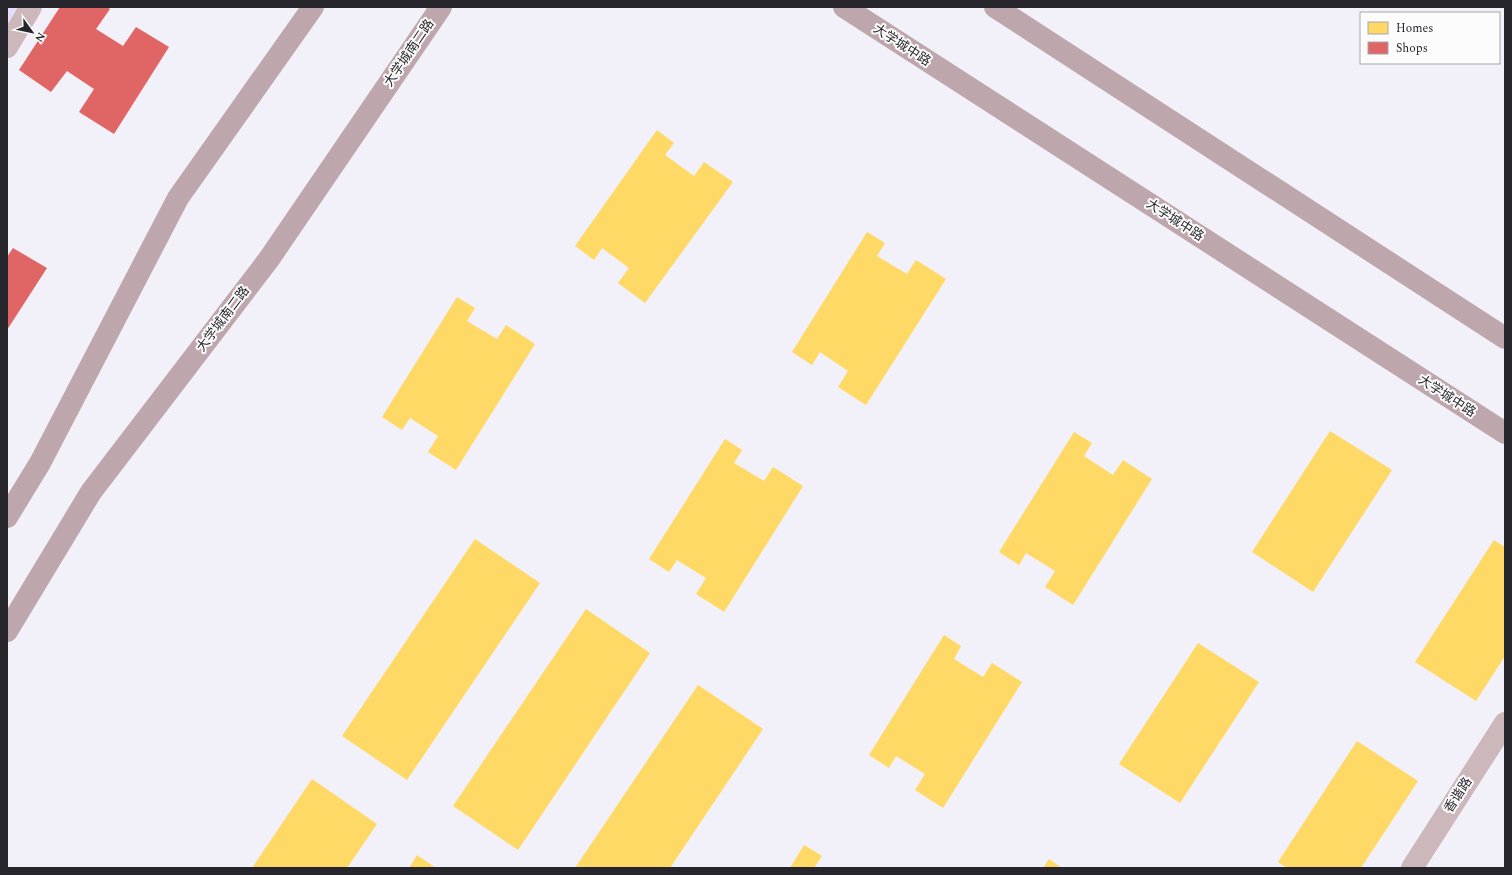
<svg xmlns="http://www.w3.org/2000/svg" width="1512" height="875" viewBox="0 0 1512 875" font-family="Spectral,'Noto Sans SC',serif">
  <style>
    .green { fill: #e5dcfa }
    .homes { fill: #ffd966 }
    .shops { fill: #e06666 }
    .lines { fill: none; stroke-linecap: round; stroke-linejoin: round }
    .minor { stroke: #ccb8ba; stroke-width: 22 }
    .highway { stroke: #bea7ac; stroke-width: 22 }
    .labels { text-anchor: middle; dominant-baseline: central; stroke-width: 4; stroke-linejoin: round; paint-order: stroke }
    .street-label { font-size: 13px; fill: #28262d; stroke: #fcfcfc }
  </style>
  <rect width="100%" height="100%" fill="#f2f0f8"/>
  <path class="green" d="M7,7H22L7,26Z"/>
  <path class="homes" d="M657,130L674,143L665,155L694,176L704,162L733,182L645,303L618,283L629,268L602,248L594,260L575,246Z
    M867,232L885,243L877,256L907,274L916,260L946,279L866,405L838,387L848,371L820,352L812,365L792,352Z
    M457,297L475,308L467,321L497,339L506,325L535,344L456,470L428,452L438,436L410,418L402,430L382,417Z
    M1330,431L1392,470L1313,592L1252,552Z
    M1074,432L1092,443L1084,456L1113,475L1123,460L1152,479L1073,605L1045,587L1055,571L1026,553L1019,565L999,552Z
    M725,439L742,450L734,463L764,481L773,467L803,486L724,612L696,594L706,578L677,560L669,572L649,559Z
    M475,539L540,583L407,780L342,736Z
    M1494,540L1505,547V656L1476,701L1415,662Z
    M586,609L650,653L518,850L453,806Z
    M944,635L961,646L954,659L983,677L992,663L1022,682L943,808L915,790L925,774L896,756L889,768L869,755Z
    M1198,643L1259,682L1180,803L1119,764Z
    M698,685L763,729L670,868H575Z
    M1357,741L1418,781L1361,868H1287L1278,862Z
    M312,779L377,824L347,868H252Z
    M804,845L822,856L814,868H790Z
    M417,855L436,868H409Z
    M1049,859L1062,868H1043Z"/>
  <path class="shops" d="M60,7H107L110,9L96,29L123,46L136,27L169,47L114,134L79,112L94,89L67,71L51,92L19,70Z
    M13,248L47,268L7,330V257Z"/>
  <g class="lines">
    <path class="minor" d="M7,47L31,7
      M1412,868L1505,723"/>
    <path class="highway" d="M844,7L1505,433
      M995,7L1505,338
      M7,517L40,463L178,198L313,7
      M7,631L91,492L269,259L441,7"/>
  </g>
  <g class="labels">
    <g class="street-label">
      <text transform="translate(902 45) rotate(33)">大学城中路</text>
      <text transform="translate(409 53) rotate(-56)">大学城南二路</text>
      <text transform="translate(1175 220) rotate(33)">大学城中路</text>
      <text transform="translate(223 319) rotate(-53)">大学城南二路</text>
      <text transform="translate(1447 396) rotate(33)">大学城中路</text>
      <text transform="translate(1458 795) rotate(-57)">香谐路</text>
    </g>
  </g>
  <rect width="1512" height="875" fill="none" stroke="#28262d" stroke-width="16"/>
  <rect x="1360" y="12" width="140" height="52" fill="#fcfcfc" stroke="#a7a6a9"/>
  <rect x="1368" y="22" width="20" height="12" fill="#ffd966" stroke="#a7a6a9"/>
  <text x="1396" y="32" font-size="12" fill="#28262d">Homes</text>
  <rect x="1368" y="42" width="20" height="12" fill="#e06666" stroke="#a7a6a9"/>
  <text x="1396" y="52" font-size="12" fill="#28262d">Shops</text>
  <g transform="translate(32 32) rotate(123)" stroke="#fcfcfc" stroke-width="3" paint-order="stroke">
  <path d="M0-3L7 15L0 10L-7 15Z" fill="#28262d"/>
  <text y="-6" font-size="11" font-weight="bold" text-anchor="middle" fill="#28262d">N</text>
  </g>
</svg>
